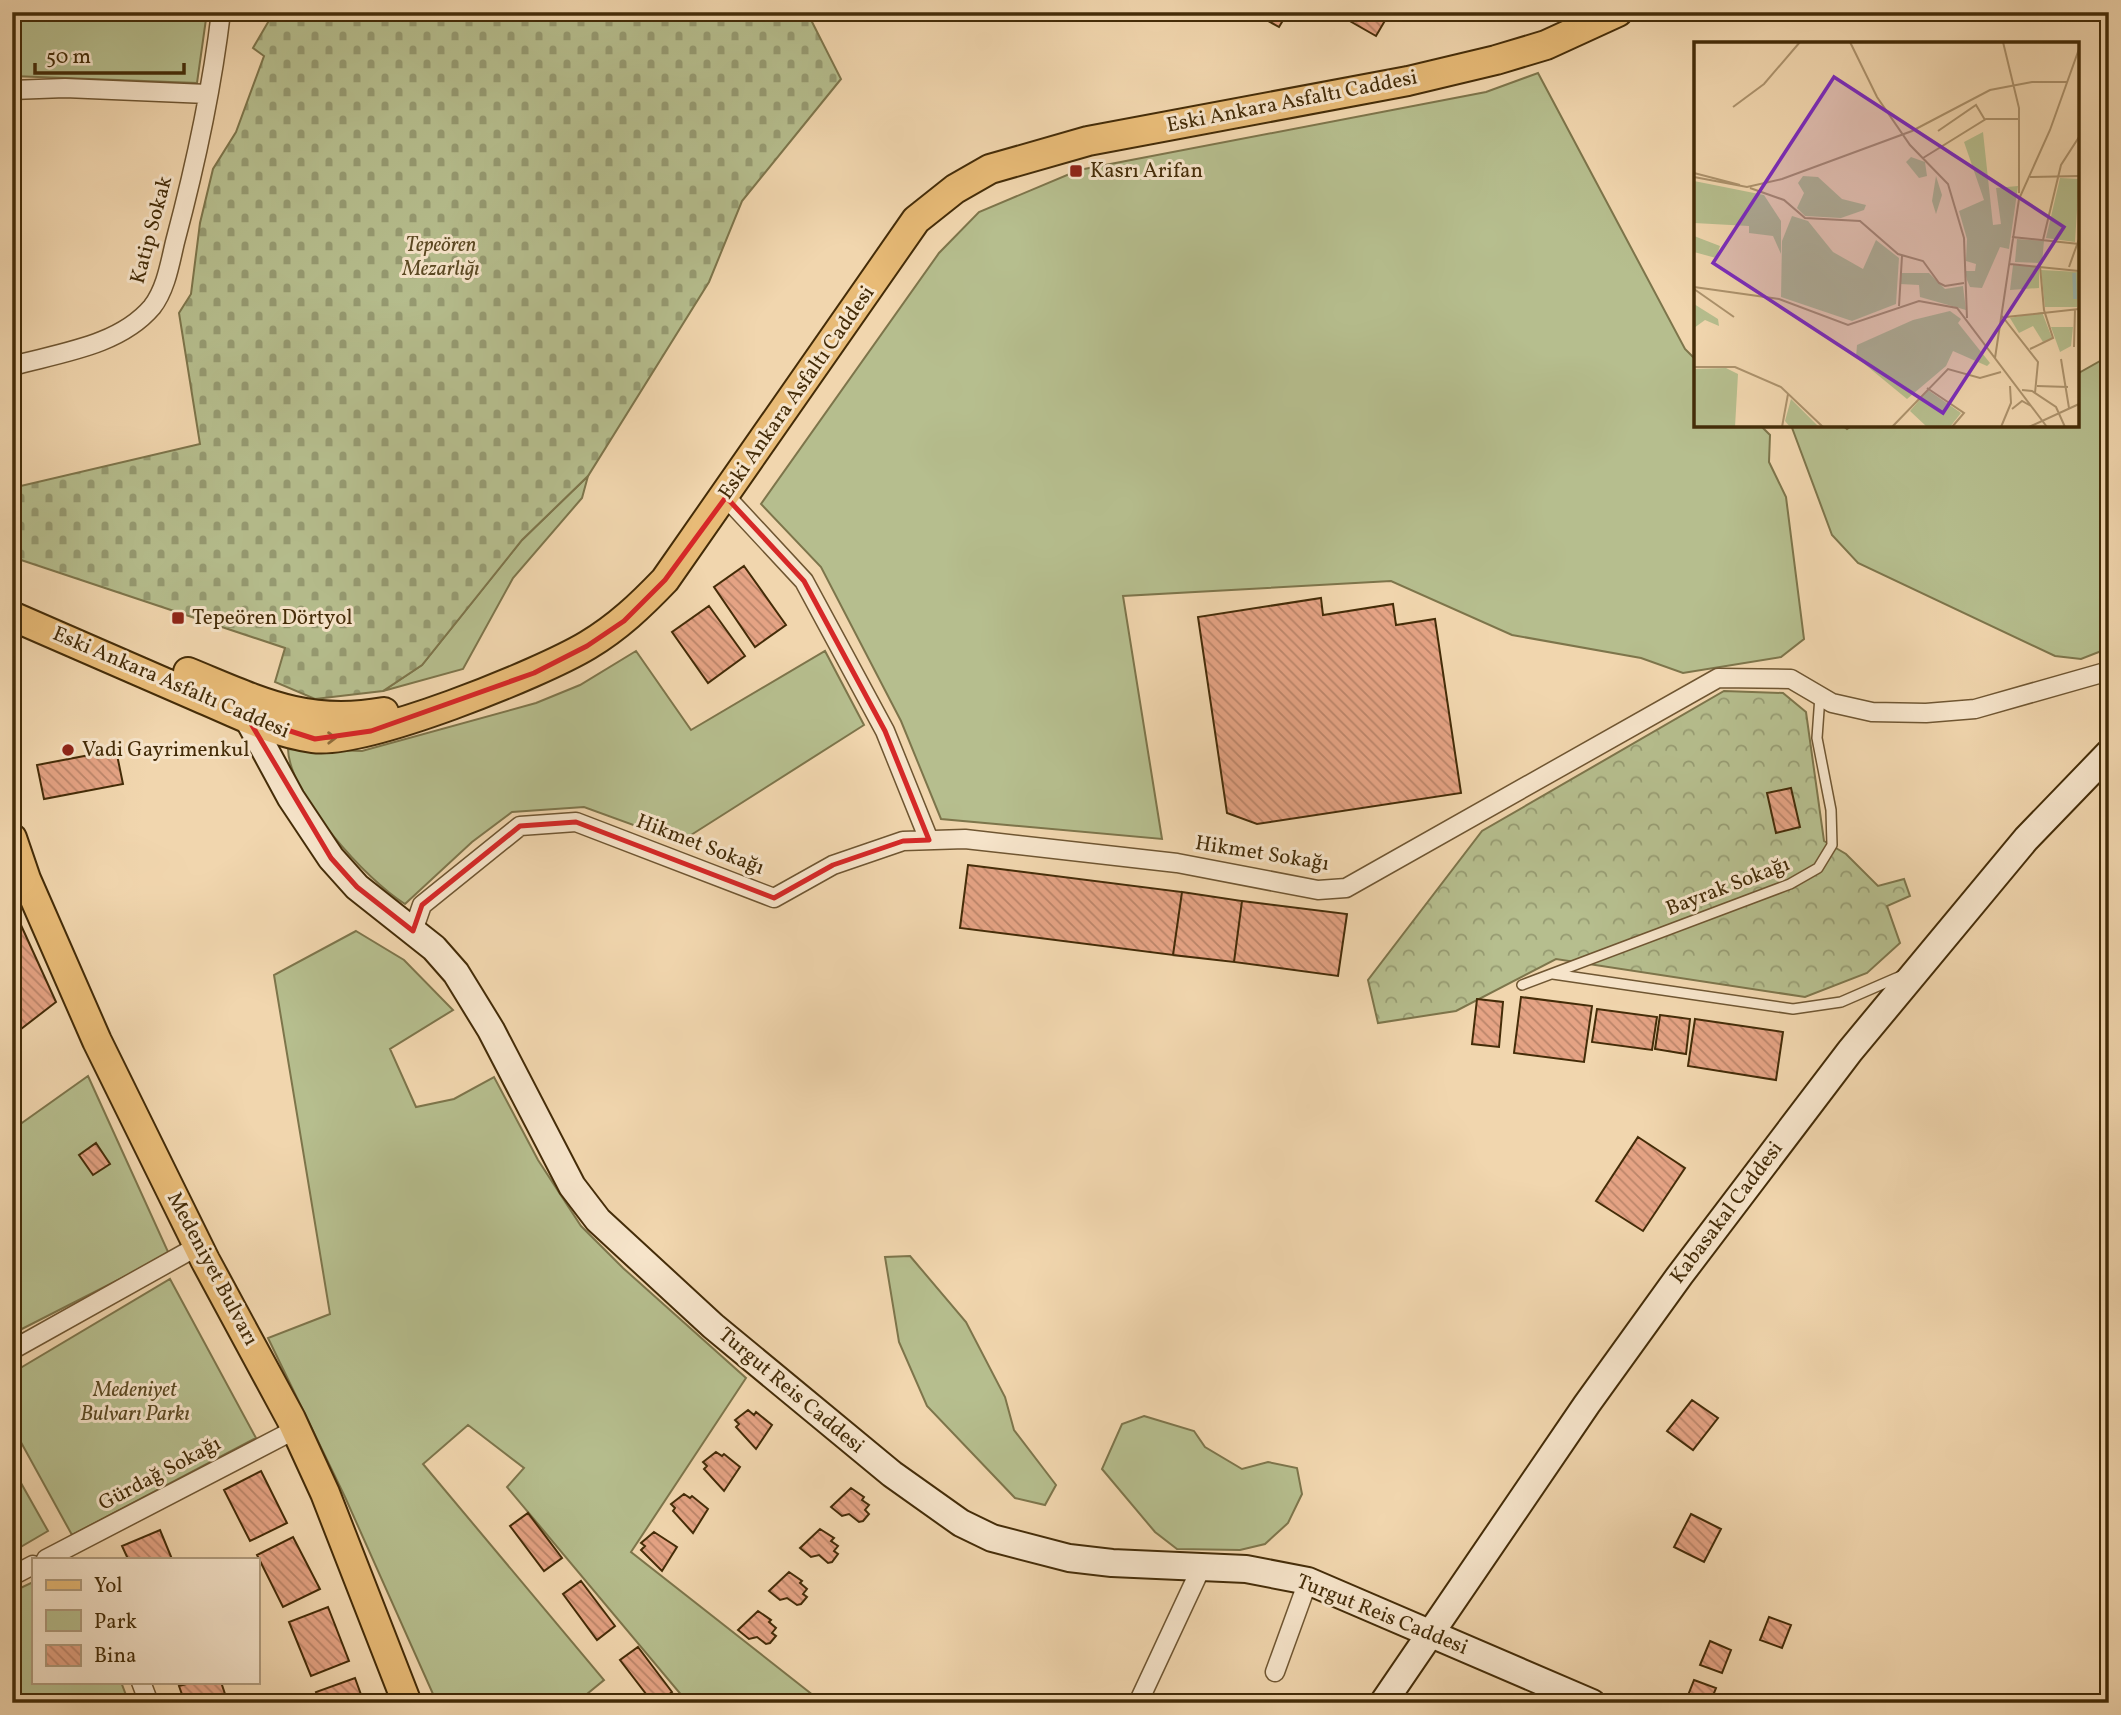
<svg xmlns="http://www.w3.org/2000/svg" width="2121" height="1715" viewBox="0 0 2121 1715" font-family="Vollkorn,serif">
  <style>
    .green { fill: #b6be8e; stroke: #7d754b; stroke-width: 2 }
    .forest { fill: url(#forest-crowns); stroke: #7d754b; stroke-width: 2 }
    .cemetery { fill: url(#cemetery-stones); stroke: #7d754b; stroke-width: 2 }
    .building { fill: url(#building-back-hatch); stroke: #442c08; stroke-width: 2 }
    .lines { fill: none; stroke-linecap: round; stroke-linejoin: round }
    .lane-casing { stroke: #6f5632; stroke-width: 12 }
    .street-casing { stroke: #6f5632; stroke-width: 21 }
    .secondary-casing { stroke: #442c08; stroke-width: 30 }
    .primary-casing { stroke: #442c08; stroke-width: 32 }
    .lane { stroke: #f6e4ca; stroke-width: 9 }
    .street { stroke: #f6e4ca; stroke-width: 18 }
    .secondary { stroke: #f6e4ca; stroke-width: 26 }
    .primary { stroke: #e8bb77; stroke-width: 28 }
    .oneway { stroke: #8e6c3a }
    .marked { fill: none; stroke: #d62828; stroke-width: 5; stroke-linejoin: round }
    .poi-dot { fill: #8f2418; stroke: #f6e4ca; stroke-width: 2.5 }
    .labels { text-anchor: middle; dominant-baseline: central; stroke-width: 6; stroke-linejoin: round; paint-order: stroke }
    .street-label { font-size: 21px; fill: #442c08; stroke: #f6e4ca }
    .poi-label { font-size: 21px; fill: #442c08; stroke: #f6e4ca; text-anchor: start }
    .park-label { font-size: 21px; font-style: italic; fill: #5b4923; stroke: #f6e4ca }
    .inset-river { fill: none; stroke: #9bb8b0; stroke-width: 3.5 }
    .inset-road { fill: none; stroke: #ac926c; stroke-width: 2 }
    .view { fill: #7b2cbf; fill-opacity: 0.15; stroke: #7b2cbf; stroke-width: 3.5 }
    .inset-edge { fill: none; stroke: #442c08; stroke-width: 3.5 }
  </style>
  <defs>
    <pattern id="forest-crowns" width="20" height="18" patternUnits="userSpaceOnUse" patternTransform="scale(1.75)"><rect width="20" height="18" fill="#b6be8e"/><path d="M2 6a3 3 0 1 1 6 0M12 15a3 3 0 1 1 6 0" fill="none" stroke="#969b72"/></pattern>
    <pattern id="cemetery-stones" width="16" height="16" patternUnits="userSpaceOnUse" patternTransform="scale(1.75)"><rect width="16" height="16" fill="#b6be8e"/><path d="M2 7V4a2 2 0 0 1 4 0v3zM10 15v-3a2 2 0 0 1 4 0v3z" fill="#969b72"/></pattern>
    <pattern id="building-back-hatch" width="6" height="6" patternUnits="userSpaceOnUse" patternTransform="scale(1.75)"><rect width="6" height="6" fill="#e5a384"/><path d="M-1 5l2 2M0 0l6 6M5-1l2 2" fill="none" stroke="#bb856a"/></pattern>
  </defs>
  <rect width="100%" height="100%" fill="#f1d6ae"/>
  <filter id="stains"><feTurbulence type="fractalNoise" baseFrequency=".00286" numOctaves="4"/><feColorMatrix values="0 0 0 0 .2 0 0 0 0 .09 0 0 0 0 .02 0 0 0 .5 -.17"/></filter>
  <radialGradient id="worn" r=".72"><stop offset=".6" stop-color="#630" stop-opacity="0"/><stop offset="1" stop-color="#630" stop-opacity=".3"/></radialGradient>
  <path class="green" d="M12,12H207L197,83L12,76Z
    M1538,73L1685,349L1696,360V425H1760L1770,435L1769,462L1786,497L1804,639L1781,657L1683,673L1641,658L1512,635L1391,581L1123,596L1162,839L941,819L901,721L821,567L761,504L939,253L979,212L1079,170L1486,92Z
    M2109,356V648L2081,659L2055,656L1858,563L1832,535L1791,425H1842L1847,429L1853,425H2077V374Z
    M588,476L582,498L513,578L463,669L383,691L422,665L522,540Z
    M636,651L691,730L825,651L864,725L680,842L584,807L512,812L472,842L405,904C367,881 289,795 288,749L362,751L536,703L580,685Z
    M356,931L404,960L453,1010L390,1049L416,1107L454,1099L494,1077L538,1160L581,1226L623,1268L746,1378L631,1552L823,1703H688L507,1487L524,1468L468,1425L423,1464L604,1680L576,1703H437L345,1497L268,1338L330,1314L274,975Z
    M88,1076L169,1254L12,1334V1130Z
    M910,1256L966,1322L1005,1397L1014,1430L1056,1485L1045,1505L1015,1498L927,1406L899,1342L885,1257Z
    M170,1279L256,1438L72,1535L12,1426V1373Z
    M1144,1416L1194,1431L1205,1447L1242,1469L1268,1462L1297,1468L1302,1494L1288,1523L1265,1544L1240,1550L1177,1549L1155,1532L1102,1469L1122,1424Z
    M12,1467L48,1531L12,1552Z
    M33,1582V1682H121L129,1703H12V1592Z"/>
  <path class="forest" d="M1724,691L1783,693L1806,712L1824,841L1846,854L1878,886L1904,879L1910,896L1887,906L1900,943L1867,973L1805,997L1556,959L1456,1011L1378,1023L1368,980L1482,831Z"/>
  <path class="cemetery" d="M274,12H807L841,79L742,201L709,282L588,476L522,540L422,665L383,691L315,699L275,682L285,648L12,557V488L200,444L179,313L191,294L200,223L213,169L236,132L264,56L253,48Z"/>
  <path class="building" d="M1252,12H1288L1279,27Z
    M1334,12H1390L1376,36Z
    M744,566L786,625L755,647L714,587Z
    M1321,598L1323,615L1393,604L1396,625L1435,619L1461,793L1257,824L1227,813L1198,617Z
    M709,606L745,656L708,683L672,632Z
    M116,750L123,784L44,799L37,765Z
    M1791,788L1800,827L1776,833L1767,793Z
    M968,865L1182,892L1173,955L960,928Z
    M1182,892L1242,901L1234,962L1173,955Z
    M1242,901L1347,914L1338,976L1234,962Z
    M12,917L20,923L56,1002L12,1036Z
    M1521,997L1592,1006L1584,1062L1514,1053Z
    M1477,999L1503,1002L1499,1047L1472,1044Z
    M1597,1009L1657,1017L1652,1050L1592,1042Z
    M1660,1015L1690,1019L1686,1054L1655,1049Z
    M1695,1019L1783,1032L1776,1080L1688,1066Z
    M1638,1137L1685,1168L1643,1231L1596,1201Z
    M96,1143L110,1164L93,1175L79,1155Z
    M1692,1400L1718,1418L1693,1450L1667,1431Z
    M748,1410L754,1415L756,1412L772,1425L756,1449L736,1427L739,1424L735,1420Z
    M716,1452L722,1456L724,1454L740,1467L724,1491L704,1469L707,1466L703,1462Z
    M261,1471L287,1523L250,1541L224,1490Z
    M851,1488L864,1497L862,1500L869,1505L865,1510L869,1514L863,1521L859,1522L849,1514L842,1516L831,1507Z
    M684,1494L690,1498L692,1496L708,1509L693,1533L673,1511L675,1508L671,1504Z
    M528,1513L562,1558L544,1571L510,1526Z
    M1691,1514L1721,1529L1704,1562L1674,1547Z
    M820,1529L834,1538L831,1541L838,1546L834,1551L838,1554L832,1562L828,1563L819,1555L811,1557L800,1548Z
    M160,1530L172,1559H128L122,1546Z
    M654,1532L677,1547L662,1571L641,1550L645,1546L641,1543Z
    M293,1537L320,1589L283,1607L257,1555Z
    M789,1572L802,1581L800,1583L807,1589L803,1594L807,1597L801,1604L797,1605L787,1598L780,1600L769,1591Z
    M581,1581L615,1626L597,1640L563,1594Z
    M328,1607L349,1661L311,1676L289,1622Z
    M758,1611L771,1620L769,1622L776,1628L772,1633L776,1636L770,1643L766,1644L757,1637L749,1639L738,1630Z
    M1769,1617L1791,1625L1782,1648L1760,1640Z
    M1710,1641L1731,1650L1722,1673L1700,1665Z
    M638,1647L672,1692L658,1703H653L620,1660Z
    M355,1678L364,1703H320L316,1692Z
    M1694,1680L1716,1688L1710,1703H1685Z
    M194,1682H221L228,1703H185L179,1686Z"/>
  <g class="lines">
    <defs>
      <path id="lane" d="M1553,974L1793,1009L1841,1002L1901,976
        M1522,985L1790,884L1818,868L1832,845L1831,810L1817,738L1820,696"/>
      <path id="street" d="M12,90L65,88L207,94
        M12,366C59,353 119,346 152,307C166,289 170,263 175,242C195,167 212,89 221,12
        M726,497L804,581L885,731L929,840
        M413,931L422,905L520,826L576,822L774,898L833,865L903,841L965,839L1177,863L1318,890L1346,888L1718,678L1791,679L1832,703L1872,712L1926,713L1975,709L2109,671
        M12,1350L198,1246
        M46,1559L296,1429
        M12,1576L33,1565
        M1275,1672L1308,1581
        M141,1682L149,1703
        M1138,1703L1202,1566"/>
      <path id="secondary" d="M247,717L291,798L331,858L357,887L434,948L456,973L491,1030L572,1186L598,1220L713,1326L892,1474L961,1523L992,1538L1069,1558L1112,1563L1246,1569L1308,1581L1592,1703
        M1383,1703L1587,1404L1680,1275L1850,1051L2026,839L2109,753"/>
      <path id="primary" d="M12,616C74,643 136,670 198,697C234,712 273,733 313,738C364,745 540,674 588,645C618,627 641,605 665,580L916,220L955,189L990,169L1088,141L1408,81L1496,60L1546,45L1618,12
        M188,672C259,701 305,726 384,712
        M12,838L26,879L97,1041L205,1260L291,1419L325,1493L407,1703"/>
    </defs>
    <use href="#lane" class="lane-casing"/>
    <use href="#street" class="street-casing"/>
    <use href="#secondary" class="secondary-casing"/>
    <use href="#primary" class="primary-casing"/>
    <use href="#lane" class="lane"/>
    <use href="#street" class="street"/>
    <use href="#secondary" class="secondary"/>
    <use href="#primary" class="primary"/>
  </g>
  <defs><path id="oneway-shaft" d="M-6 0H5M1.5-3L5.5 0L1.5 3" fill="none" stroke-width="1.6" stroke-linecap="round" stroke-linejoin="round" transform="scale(1.75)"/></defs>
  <use class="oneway" href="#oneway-shaft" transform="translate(326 738) rotate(-1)"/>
  <path class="marked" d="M726,497L804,581L885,731L929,840L903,841L833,865L774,898L576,822L520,826L422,905L413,931L357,887L331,858L247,717L315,739L371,731L534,673L587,646L624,621L665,580Z"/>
  <g class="poi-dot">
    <rect x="1069" y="164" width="14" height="14" rx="3.5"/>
    <rect x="171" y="611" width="14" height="14" rx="3.5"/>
    <circle cx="68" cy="750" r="7"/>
  </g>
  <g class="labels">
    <g class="street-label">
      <text transform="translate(1292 102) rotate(-11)">Eski Ankara Asfaltı Caddesi</text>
      <text transform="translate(152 230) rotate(-75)">Katip Sokak</text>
      <text transform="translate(797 393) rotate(-55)">Eski Ankara Asfaltı Caddesi</text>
      <text transform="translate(171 683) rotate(23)">Eski Ankara Asfaltı Caddesi</text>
      <text transform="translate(700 845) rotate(21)">Hikmet Sokağı</text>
      <text transform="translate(1262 854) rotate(9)">Hikmet Sokağı</text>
      <text transform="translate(1728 887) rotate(-21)">Bayrak Sokağı</text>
      <text transform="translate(1727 1213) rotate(-53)">Kabasakal Caddesi</text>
      <text transform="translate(212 1269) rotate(62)">Medeniyet Bulvarı</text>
      <text transform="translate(791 1391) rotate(40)">Turgut Reis Caddesi</text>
      <text transform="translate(160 1474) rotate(-28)">Gürdağ Sokağı</text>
      <text transform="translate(1382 1615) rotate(22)">Turgut Reis Caddesi</text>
    </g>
    <g class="poi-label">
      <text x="1090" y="171">Kasrı Arifan</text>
      <text x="192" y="618">Tepeören Dörtyol</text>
      <text x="82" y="750">Vadi Gayrimenkul</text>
    </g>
    <g class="park-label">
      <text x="441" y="245">Tepeören<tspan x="441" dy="24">Mezarlığı</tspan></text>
      <text x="135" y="1390">Medeniyet<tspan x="135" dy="24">Bulvarı Parkı</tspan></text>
    </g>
  </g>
  <g transform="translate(1694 42)">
    <rect width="385" height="385" fill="#f1d6ae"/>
    <path d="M289,90L299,183L307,182L302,146L324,144L315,207L306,205L288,246L276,245L273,238L271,229H281L282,222L272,219L273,197L265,169L290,158L270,100ZM217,115L231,120L233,134L225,136L212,120ZM242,134L248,153L242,172L238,159ZM366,136L385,137L381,200L352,196ZM0,139L70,153L87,179V212L79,194L55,191V184L0,181ZM98,174L114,179L139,210L169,227L182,198L205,216L202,262L158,279L87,255L88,199ZM0,194L26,204L22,216L0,210ZM323,197L350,199L348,221L321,220ZM319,223L345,225V246L316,248ZM347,228L385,230L383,265H351ZM207,231H235L251,247L269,244L272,268L226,255L225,243L206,242ZM0,262L24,277L25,284L11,278L0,286ZM348,270L358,296L349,300L339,284L325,291L316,276ZM357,285H379L377,304L366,310ZM234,348L267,371L256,385H233L216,369ZM97,357L125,385H96L91,379Z" fill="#b6be8e"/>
    <path d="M109,134L124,135L148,157L172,163L170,168L147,176L111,174L103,166L110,151L104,141ZM32,326L44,332L41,385H0V327Z" fill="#b6be8e"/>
    <path d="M256,269L267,277L264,281L296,321L293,324L259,309L252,324L213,357L162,315L163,303L219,278Z" fill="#b6be8e"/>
    <path class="inset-river" d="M380,231L381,257"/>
    <path class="inset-road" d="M156,0L183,55L216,103L254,142L270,196L273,276M309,0L325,66V151M39,65L70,42L106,0M244,89L282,63L291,78M229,116L292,77H326M0,131L46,143M0,135L53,145L88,137L218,89L296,48L338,40H373M336,135L385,134M56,146L90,158L111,176L166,179L204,212L229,219L245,241L251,244L270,241M318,195L385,202M349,198L367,123L385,95M316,222L385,229M375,225L385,197M0,245L85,257L154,283L225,259L263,266L353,385M0,247L40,275M205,264L208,214M308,274L344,320L341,351M312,275L385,267M380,305L381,267M336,307L359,296L350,268L346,224M301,316L325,157L356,88L385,7M367,317L375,366M0,325H41L87,345L129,385M343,344L374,345M233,346L270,371L258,385M328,348L338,349L362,365L371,385M318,367L328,359L337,364M88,385L94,352M198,385L254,327L286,336L307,330M307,385L317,361L316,344M335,385L385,362"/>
    <path class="view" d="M140,35L370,185L249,371L19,221Z"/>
    <rect width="385" height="385" class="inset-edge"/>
  </g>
  <rect width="2121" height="1715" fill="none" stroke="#f1d6ae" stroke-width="42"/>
  <rect x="14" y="14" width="2093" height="1687" fill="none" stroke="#442c08" stroke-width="3.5"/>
  <rect x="21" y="21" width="2079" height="1673" fill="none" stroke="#442c08" stroke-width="2"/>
  <rect x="32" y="1558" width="228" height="126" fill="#f6e4ca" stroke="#af9a7c" stroke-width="2"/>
  <rect x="46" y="1580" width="35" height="10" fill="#e8bb77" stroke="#af9a7c" stroke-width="2"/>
  <text x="94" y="1592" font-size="21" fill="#442c08">Yol</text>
  <rect x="46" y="1610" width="35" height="21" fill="#b6be8e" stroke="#af9a7c" stroke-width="2"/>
  <text x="94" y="1628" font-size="21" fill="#442c08">Park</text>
  <rect x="46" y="1645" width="35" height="21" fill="url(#building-back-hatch)" stroke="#af9a7c" stroke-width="2"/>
  <text x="94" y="1662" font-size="21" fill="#442c08">Bina</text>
  <path d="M35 63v10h149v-10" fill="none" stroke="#442c08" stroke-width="3.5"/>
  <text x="46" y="63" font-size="21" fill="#442c08" stroke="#f6e4ca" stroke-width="5" paint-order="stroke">50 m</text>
  <rect width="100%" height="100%" filter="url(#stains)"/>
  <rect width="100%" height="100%" fill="url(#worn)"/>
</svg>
